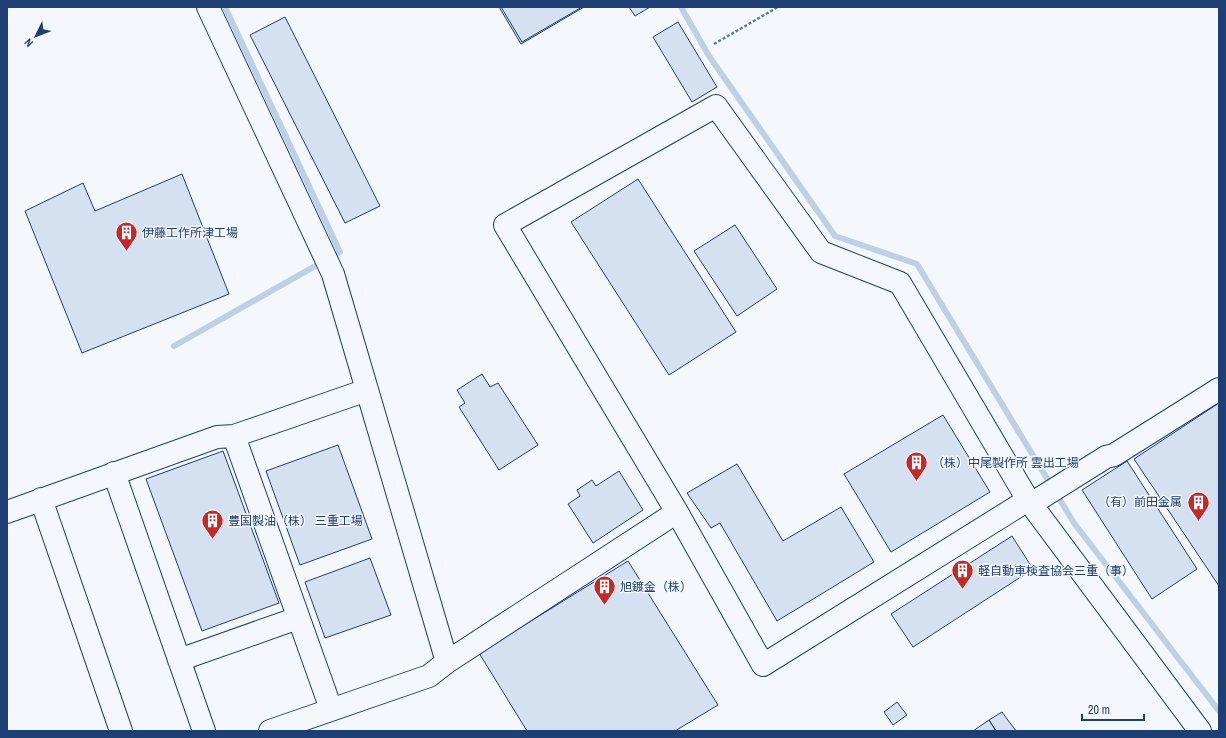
<svg xmlns="http://www.w3.org/2000/svg" width="1226" height="738" viewBox="0 0 1226 738" font-family="'Archivo Narrow','Noto Sans JP',sans-serif">
  <style>
    .lines { fill: none; stroke-linecap: round; stroke-linejoin: round }
    .stream { stroke: #bed0e5; stroke-width: 6 }
    .building { fill: #d5e0f0; stroke: #1d3f73 }
    .minor-casing { stroke: #1d3f73; stroke-width: 24 }
    .path { stroke: #5e769c; stroke-width: 2.5; stroke-dasharray: 3 2; stroke-linecap: butt }
    .minor { stroke: #f4f7fb; stroke-width: 22 }
    .labels { text-anchor: middle; dominant-baseline: central; stroke-width: 3; stroke-linejoin: round; paint-order: stroke }
    .poi-label { font-size: 12px; fill: #1d3f73; stroke: #f4f7fb; text-anchor: start }
  </style>
  <rect width="100%" height="100%" fill="#f4f7fb"/>
  <g class="lines">
    <path class="stream" d="M681,7L709,56L835,236L917,264L1074,523L1219,711
      M174,346L340,252L225,7"/>
  </g>
  <path class="building" d="M499,7H584L521,44Z
    M501,7H582L522,42Z
    M629,7H650L635,16Z
    M285,17L380,206L345,223L250,35Z
    M678,22L717,87L692,102L653,37Z
    M182,174L229,294L82,353L25,211L83,183L95,211Z
    M638,179L736,332L669,375L571,222Z
    M735,225L777,289L737,316L694,251Z
    M482,374L490,387L498,383L538,445L499,470L459,407L465,403L457,390Z
    M1219,403V586L1134,459Z
    M943,415L990,492L891,552L844,474Z
    M338,445L372,539L300,565L266,471Z
    M223,451L279,603L202,631L146,479Z
    M1127,461L1197,569L1152,599L1082,490Z
    M737,464L783,541L841,507L874,562L777,621L720,523L711,528L687,493Z
    M619,471L643,510L593,543L568,504L580,496L577,490L592,480L596,486Z
    M1012,536L1033,569L913,647L891,614Z
    M370,558L391,615L325,638L305,582Z
    M628,561L718,705L675,731H527L479,653Z
    M897,702L907,715L893,725L884,712Z
    M1002,712L1016,731H996L989,720Z
    M989,720L996,731H973Z"/>
  <g class="lines">
    <defs>
      <path id="minor" d="M208,7L333,274L447,662L677,512
        M234,436L331,709
        M114,473L204,731
        M41,499L121,731
        M1028,500L763,665L677,512L505,225L716,106L821,252L900,283L1028,500L1200,731
        M1031,504L1106,457L1114,455L1219,389
        M7,512L217,437L234,436L367,390
        M179,660L298,618
        M270,731L429,676L447,662"/>
    </defs>
    <use href="#minor" class="minor-casing"/>
    <path class="path" d="M714,44L778,7"/>
    <use href="#minor" class="minor"/>
  </g>
  <defs>
    <symbol id="building-pin" viewBox="-11 -11 22 30"><path d="M0 17L-7.5 6A9.5 9.5 0 1 1 7.5 6Z" fill="#c62828" stroke="#f4f7fb"/><path d="M-4-6H4V6H1V3H-1V6H-4ZM-2.5-4.3h1.7v1.8h-1.7ZM.8-4.3h1.7v1.8H.8ZM-2.5-1h1.7V.8h-1.7ZM.8-1h1.7V.8H.8Z" fill="#fff"/></symbol>
  </defs>
  <g fill-rule="evenodd">
    <use href="#building-pin" x="114" y="220" width="25" height="34"/>
    <use href="#building-pin" x="904" y="450" width="25" height="34"/>
    <use href="#building-pin" x="1186" y="490" width="25" height="34"/>
    <use href="#building-pin" x="200" y="508" width="25" height="34"/>
    <use href="#building-pin" x="950" y="558" width="25" height="34"/>
    <use href="#building-pin" x="592" y="574" width="25" height="34"/>
  </g>
  <g class="labels">
    <g class="poi-label">
      <text x="142" y="233">伊藤工作所津工場</text>
      <text x="932" y="463">（株）中尾製作所 雲出工場</text>
      <text x="1182" y="502" text-anchor="end">（有）前田金属</text>
      <text x="228" y="521">豊国製油（株） 三重工場</text>
      <text x="978" y="571">軽自動車検査協会三重（事）</text>
      <text x="620" y="587">旭鍍金（株）</text>
    </g>
  </g>
  <rect width="1226" height="738" fill="none" stroke="#1d3f73" stroke-width="16"/>
  <g transform="translate(36 36) rotate(227)" stroke="#f4f7fb" stroke-width="3" paint-order="stroke">
  <path d="M0-3L7 15L0 10L-7 15Z" fill="#1d3f73"/>
  <text y="-6" font-size="11" font-weight="bold" text-anchor="middle" fill="#1d3f73">N</text>
  </g>
  <path d="M1082 714v6h62v-6" fill="none" stroke="#1d3f73" stroke-width="2"/>
  <text x="1088" y="714" font-size="12" fill="#1d3f73" stroke="#f4f7fb" stroke-width="3" paint-order="stroke">20 m</text>
</svg>
